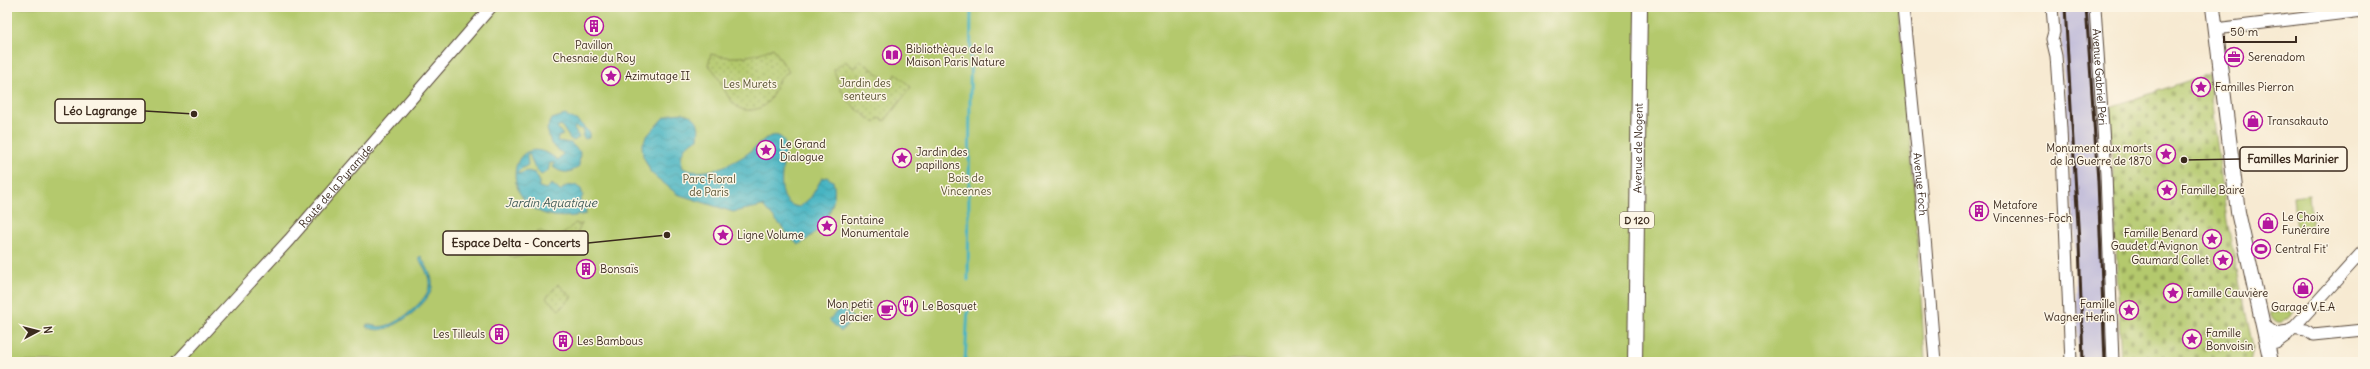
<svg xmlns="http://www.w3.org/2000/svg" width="2370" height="369" viewBox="0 0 2370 369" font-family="Delius,sans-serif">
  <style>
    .industrial { fill: #c5c0da }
    .cemetery { fill: url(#cemetery-stones); stroke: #787a46 }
    .park { fill: #b4c96d; stroke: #787a46 }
    .garden { fill: url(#garden-dots); stroke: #787a46 }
    .water { fill: url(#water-waves); stroke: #406f70 }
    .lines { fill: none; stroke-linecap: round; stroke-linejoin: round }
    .stream { stroke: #46b4c2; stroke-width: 3 }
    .minor-casing { stroke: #574739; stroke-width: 13 }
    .major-casing { stroke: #574739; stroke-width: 16 }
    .minor { stroke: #fff; stroke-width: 11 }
    .major { stroke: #fff; stroke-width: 14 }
    .rail { stroke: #3b2a1e; stroke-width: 3 }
    .labels { text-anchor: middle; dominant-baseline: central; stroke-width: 3; stroke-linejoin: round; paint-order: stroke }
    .shield { fill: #fcf5e5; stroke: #75675a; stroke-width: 1 }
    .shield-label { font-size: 10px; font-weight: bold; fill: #3b2a1e }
    .poi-label { font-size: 11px; fill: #3b2a1e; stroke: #fcf5e5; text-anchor: start }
    .street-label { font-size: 11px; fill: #3b2a1e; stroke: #fcf5e5 }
    .park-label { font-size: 11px; fill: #595232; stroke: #fcf5e5 }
    .water-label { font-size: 12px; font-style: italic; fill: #3f5a57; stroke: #fcf5e5 }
    .leader { fill: none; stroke: #3b2a1e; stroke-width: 1.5 }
    .callout-dot { fill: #3b2a1e; stroke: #fcf5e5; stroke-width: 1.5 }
    .callout { fill: #fcf5e5; stroke: #3b2a1e; stroke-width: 1.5 }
    .callout-label { font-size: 12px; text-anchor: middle; font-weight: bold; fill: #3b2a1e }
  </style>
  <defs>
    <pattern id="cemetery-stones" width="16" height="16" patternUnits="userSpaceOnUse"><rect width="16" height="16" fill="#b4c96d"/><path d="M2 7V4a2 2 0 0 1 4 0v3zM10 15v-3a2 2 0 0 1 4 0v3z" fill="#94a359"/></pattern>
    <pattern id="garden-dots" width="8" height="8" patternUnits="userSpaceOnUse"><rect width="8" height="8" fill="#b4c96d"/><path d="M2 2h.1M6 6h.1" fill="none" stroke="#94a359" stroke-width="1.8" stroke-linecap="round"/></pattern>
    <pattern id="water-waves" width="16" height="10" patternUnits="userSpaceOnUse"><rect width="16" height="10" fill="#46b4c2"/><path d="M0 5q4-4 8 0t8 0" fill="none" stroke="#3c939d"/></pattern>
  </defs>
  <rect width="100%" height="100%" fill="#fcf5e5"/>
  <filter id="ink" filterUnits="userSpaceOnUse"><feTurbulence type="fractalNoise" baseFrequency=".025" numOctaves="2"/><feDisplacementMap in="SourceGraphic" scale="8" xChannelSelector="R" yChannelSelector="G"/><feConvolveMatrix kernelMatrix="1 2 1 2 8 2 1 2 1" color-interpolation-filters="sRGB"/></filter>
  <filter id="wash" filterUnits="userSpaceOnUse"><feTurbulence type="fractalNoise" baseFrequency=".012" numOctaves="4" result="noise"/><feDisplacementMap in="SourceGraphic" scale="16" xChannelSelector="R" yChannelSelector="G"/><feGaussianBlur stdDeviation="0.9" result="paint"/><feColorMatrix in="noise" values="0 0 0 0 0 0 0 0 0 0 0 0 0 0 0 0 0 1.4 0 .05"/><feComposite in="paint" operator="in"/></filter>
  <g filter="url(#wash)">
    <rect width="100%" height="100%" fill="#f7ead2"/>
    <path class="industrial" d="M2059,7H2092L2103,184L2110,362H2078L2075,241Z"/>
    <path class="cemetery" d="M2208,74L2227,221L2253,348L2250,362H2121L2110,107Z"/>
    <path class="park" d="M7,7H1898L1915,200L1925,362H7Z
      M2309,195L2312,230L2296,231L2293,197Z
      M2295,311C2287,320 2277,330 2270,313Z"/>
    <path class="garden" d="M773,48L789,72C770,79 779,106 752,110C726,114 724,76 708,65L711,54C733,60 753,57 773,48Z
      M860,60L889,82L896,74L911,87L885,121L880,118L875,123C849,103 844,102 834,70L845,61L854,68Z
      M575,223L581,225L582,223L576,236L570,241L550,249L537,231C542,230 543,233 548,235C559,240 569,230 575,223Z
      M534,237L543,251L513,258L506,252L505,247L510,253L520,254L533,246Z
      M558,284L572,297L559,310L546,298Z"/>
    <path class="water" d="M683,113C699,117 700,124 698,139C685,143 678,154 683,168C702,178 731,165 747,154C756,148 762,138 772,136C780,134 784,139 785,146C785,163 771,205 800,207L811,197L822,178L827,177L833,181C840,207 819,234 798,245L763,206L733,212L677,194L651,173L643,156L642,146L646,137L663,118L672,114Z
      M565,115L578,121L589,132V138L585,139L582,136L584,130L575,127L574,129L579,137L574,141L570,139L561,125L557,127L563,135L558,137L557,141L571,143L580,152L579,166C571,174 562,174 553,167L555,163H550L548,171L541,175L534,167L529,153L527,154L528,165L518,171V174L528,171L535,173L539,180V187L546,189L552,184L560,191L566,186L575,185L581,189L583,195L580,202L585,204L586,214C492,236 501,116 558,160L563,154L551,144L547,129L552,119Z
      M421,256C426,266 434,276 432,288C429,303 399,326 384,329C378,331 372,329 366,327L367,324C374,326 380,328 388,325C401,321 428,300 429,286C430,275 423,266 418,258Z
      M841,307L853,318L841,332L829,320Z"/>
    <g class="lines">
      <path class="stream" d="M968,280L971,7
        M965,362L968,308"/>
    </g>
  </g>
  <g filter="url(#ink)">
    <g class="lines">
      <defs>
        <g id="minor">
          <path id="s1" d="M1903,7L1922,200L1935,362"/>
          <path d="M2052,7L2054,32L2052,39L2056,56L2061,129L2071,362"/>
          <path id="s2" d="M2095,7L2106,174L2113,362"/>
          <path d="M2215,29L2363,11"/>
          <path d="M2262,324L2275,333L2289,331"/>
          <path d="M2292,328L2306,330L2313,335L2363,330"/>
          <path d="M2266,345L2276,343L2287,335L2363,251"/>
          <path id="s3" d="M177,362L289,240L491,7"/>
        </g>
        <g id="major">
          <path d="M2213,7L2238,212L2271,362"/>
          <path id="s4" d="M1635,362L1640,7"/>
        </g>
      </defs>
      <use href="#minor" class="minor-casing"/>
      <use href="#major" class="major-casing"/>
      <use href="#minor" class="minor"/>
      <use href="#major" class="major"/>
      <path class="rail" d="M2065,7L2079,242L2083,362
        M2086,7L2098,181L2105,362"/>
    </g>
  </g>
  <defs>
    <symbol id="building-ring" viewBox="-11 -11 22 22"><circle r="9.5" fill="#fcf5e5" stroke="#b5179e" stroke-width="1.5"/><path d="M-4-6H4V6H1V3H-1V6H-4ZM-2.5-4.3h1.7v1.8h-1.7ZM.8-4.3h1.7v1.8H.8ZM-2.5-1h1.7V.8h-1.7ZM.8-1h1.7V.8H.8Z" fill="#b5179e"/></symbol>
    <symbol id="library-ring" viewBox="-11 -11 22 22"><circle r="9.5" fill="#fcf5e5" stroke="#b5179e" stroke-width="1.5"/><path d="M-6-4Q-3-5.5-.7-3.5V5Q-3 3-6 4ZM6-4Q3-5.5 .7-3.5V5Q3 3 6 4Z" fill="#b5179e"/></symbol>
    <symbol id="office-ring" viewBox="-11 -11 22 22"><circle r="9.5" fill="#fcf5e5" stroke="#b5179e" stroke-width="1.5"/><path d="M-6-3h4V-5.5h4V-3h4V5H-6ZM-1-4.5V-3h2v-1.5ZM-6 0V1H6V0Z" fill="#b5179e"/></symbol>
    <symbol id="sight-ring" viewBox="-11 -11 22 22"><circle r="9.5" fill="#fcf5e5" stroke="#b5179e" stroke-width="1.5"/><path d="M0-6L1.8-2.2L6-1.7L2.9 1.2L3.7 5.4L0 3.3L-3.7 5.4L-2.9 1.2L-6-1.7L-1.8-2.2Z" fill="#b5179e"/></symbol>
    <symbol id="shop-ring" viewBox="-11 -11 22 22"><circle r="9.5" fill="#fcf5e5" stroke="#b5179e" stroke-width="1.5"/><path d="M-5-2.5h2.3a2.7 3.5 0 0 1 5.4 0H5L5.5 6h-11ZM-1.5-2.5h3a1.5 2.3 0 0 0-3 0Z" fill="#b5179e"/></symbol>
    <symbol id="stadium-ring" viewBox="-11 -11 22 22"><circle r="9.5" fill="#fcf5e5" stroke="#b5179e" stroke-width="1.5"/><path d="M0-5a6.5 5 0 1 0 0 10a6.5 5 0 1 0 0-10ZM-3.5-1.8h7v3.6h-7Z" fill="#b5179e"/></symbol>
    <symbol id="restaurant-ring" viewBox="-11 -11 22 22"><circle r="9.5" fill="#fcf5e5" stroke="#b5179e" stroke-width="1.5"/><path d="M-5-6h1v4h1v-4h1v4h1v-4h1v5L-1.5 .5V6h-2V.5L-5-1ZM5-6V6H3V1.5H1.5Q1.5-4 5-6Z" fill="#b5179e"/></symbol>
    <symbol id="cafe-ring" viewBox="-11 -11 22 22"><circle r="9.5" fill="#fcf5e5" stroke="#b5179e" stroke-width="1.5"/><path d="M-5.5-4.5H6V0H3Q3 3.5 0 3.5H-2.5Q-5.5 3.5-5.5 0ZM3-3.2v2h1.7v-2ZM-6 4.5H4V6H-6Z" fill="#b5179e"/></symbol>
  </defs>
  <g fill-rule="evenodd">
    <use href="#building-ring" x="583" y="15" width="22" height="22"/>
    <use href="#library-ring" x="881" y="44" width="22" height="22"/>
    <use href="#office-ring" x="2223" y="46" width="22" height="22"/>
    <use href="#sight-ring" x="600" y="65" width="22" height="22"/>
    <use href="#sight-ring" x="2190" y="76" width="22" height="22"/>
    <use href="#shop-ring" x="2242" y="110" width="22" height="22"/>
    <use href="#sight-ring" x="755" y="139" width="22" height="22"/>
    <use href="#sight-ring" x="2155" y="143" width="22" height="22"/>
    <use href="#sight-ring" x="891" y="147" width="22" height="22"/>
    <use href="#sight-ring" x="2156" y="179" width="22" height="22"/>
    <use href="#building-ring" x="1968" y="200" width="22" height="22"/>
    <use href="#shop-ring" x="2257" y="212" width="22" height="22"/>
    <use href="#sight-ring" x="816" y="215" width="22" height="22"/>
    <use href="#sight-ring" x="712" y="224" width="22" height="22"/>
    <use href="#sight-ring" x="2201" y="228" width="22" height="22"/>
    <use href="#stadium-ring" x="2250" y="238" width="22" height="22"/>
    <use href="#sight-ring" x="2212" y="249" width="22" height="22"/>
    <use href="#building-ring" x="575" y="258" width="22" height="22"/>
    <use href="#shop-ring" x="2292" y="277" width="22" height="22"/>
    <use href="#sight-ring" x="2162" y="282" width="22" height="22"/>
    <use href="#restaurant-ring" x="897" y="295" width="22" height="22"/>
    <use href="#cafe-ring" x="876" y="299" width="22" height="22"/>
    <use href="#sight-ring" x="2118" y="299" width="22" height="22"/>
    <use href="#building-ring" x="488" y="323" width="22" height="22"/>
    <use href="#sight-ring" x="2181" y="328" width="22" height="22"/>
    <use href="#building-ring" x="552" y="330" width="22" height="22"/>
  </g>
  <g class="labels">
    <rect class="shield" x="1620" y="212" width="34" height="16" rx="3"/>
    <g class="shield-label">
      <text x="1637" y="220">D 120</text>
    </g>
    <g class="poi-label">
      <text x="594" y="45" text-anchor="middle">Pavillon<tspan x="594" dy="13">Chesnaie du Roy</tspan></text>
      <text x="906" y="49">Bibliothèque de la<tspan x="906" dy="13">Maison Paris Nature</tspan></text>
      <text x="2248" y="57">Serenadom</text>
      <text x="625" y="76">Azimutage II</text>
      <text x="2215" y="87">Familles Pierron</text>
      <text x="2267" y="121">Transakauto</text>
      <text x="780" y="144">Le Grand<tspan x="780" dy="13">Dialogue</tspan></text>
      <text x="2152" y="148" text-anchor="end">Monument aux morts<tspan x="2152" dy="13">de la Guerre de 1870</tspan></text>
      <text x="916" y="152">Jardin des<tspan x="916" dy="13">papillons</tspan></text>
      <text x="2181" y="190">Famille Baire</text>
      <text x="1993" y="205">Metafore<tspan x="1993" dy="13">Vincennes-Foch</tspan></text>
      <text x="2282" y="217">Le Choix<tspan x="2282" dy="13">Funéraire</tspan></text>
      <text x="841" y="220">Fontaine<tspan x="841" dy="13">Monumentale</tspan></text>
      <text x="2198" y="233" text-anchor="end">Famille Benard<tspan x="2198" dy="13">Gaudet d'Avignon</tspan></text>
      <text x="737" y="235">Ligne Volume</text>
      <text x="2275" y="249">Central Fit'</text>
      <text x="2209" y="260" text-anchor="end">Gaumard Collet</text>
      <text x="600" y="269">Bonsaïs</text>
      <text x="2187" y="293">Famille Cauvière</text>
      <text x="873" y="304" text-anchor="end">Mon petit<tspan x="873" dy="13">glacier</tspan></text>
      <text x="2115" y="304" text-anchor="end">Famille<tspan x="2115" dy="13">Wagner Herlin</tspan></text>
      <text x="922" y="306">Le Bosquet</text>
      <text x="2303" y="307" text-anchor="middle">Garage V.E.A</text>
      <text x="2206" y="333">Famille<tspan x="2206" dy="13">Bonvoisin</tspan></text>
      <text x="485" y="334" text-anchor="end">Les Tilleuls</text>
      <text x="577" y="341">Les Bambous</text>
    </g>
    <g class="street-label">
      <text stroke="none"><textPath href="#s2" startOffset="70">Avenue Gabriel Péri</textPath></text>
      <text stroke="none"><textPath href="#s4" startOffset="214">Avenue de Nogent</textPath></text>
      <text stroke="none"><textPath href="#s1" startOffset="178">Avenue Foch</textPath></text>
      <text stroke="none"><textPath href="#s3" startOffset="237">Route de la Pyramide</textPath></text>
    </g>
    <g class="park-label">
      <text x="865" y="83">Jardin des<tspan x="865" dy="13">senteurs</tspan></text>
      <text x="750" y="84">Les Murets</text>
      <text x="966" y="178">Bois de<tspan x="966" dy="13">Vincennes</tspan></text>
      <text x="709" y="179">Parc Floral<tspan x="709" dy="13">de Paris</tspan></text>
    </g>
    <g class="water-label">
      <text x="551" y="202">Jardin Aquatique</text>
    </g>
  </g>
  <path class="leader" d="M194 114L145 111M2184 160L2240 159M667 235L588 243"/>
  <g class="callout-dot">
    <circle cx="194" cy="114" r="4"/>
    <circle cx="2184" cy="160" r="4"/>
    <circle cx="667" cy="235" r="4"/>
  </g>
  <g class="callout">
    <rect x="55" y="99" width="90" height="24" rx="4"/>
    <rect x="2240" y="147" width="107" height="24" rx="4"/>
    <rect x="443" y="231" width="145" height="24" rx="4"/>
  </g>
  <g class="callout-label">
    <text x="100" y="115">Léo Lagrange</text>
    <text x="2293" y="163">Familles Marinier</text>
    <text x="516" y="247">Espace Delta - Concerts</text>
  </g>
  <rect width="2370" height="369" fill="none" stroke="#fcf5e5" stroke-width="24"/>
  <g transform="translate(38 331) rotate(83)" stroke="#fcf5e5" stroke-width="3" paint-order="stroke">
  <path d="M0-3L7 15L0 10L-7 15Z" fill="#3b2a1e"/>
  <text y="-6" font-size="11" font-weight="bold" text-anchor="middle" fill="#3b2a1e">N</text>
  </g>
  <path d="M2224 36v6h72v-6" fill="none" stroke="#3b2a1e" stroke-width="2"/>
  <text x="2230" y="36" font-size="12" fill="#3b2a1e" stroke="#fcf5e5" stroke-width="3" paint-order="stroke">50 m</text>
</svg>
